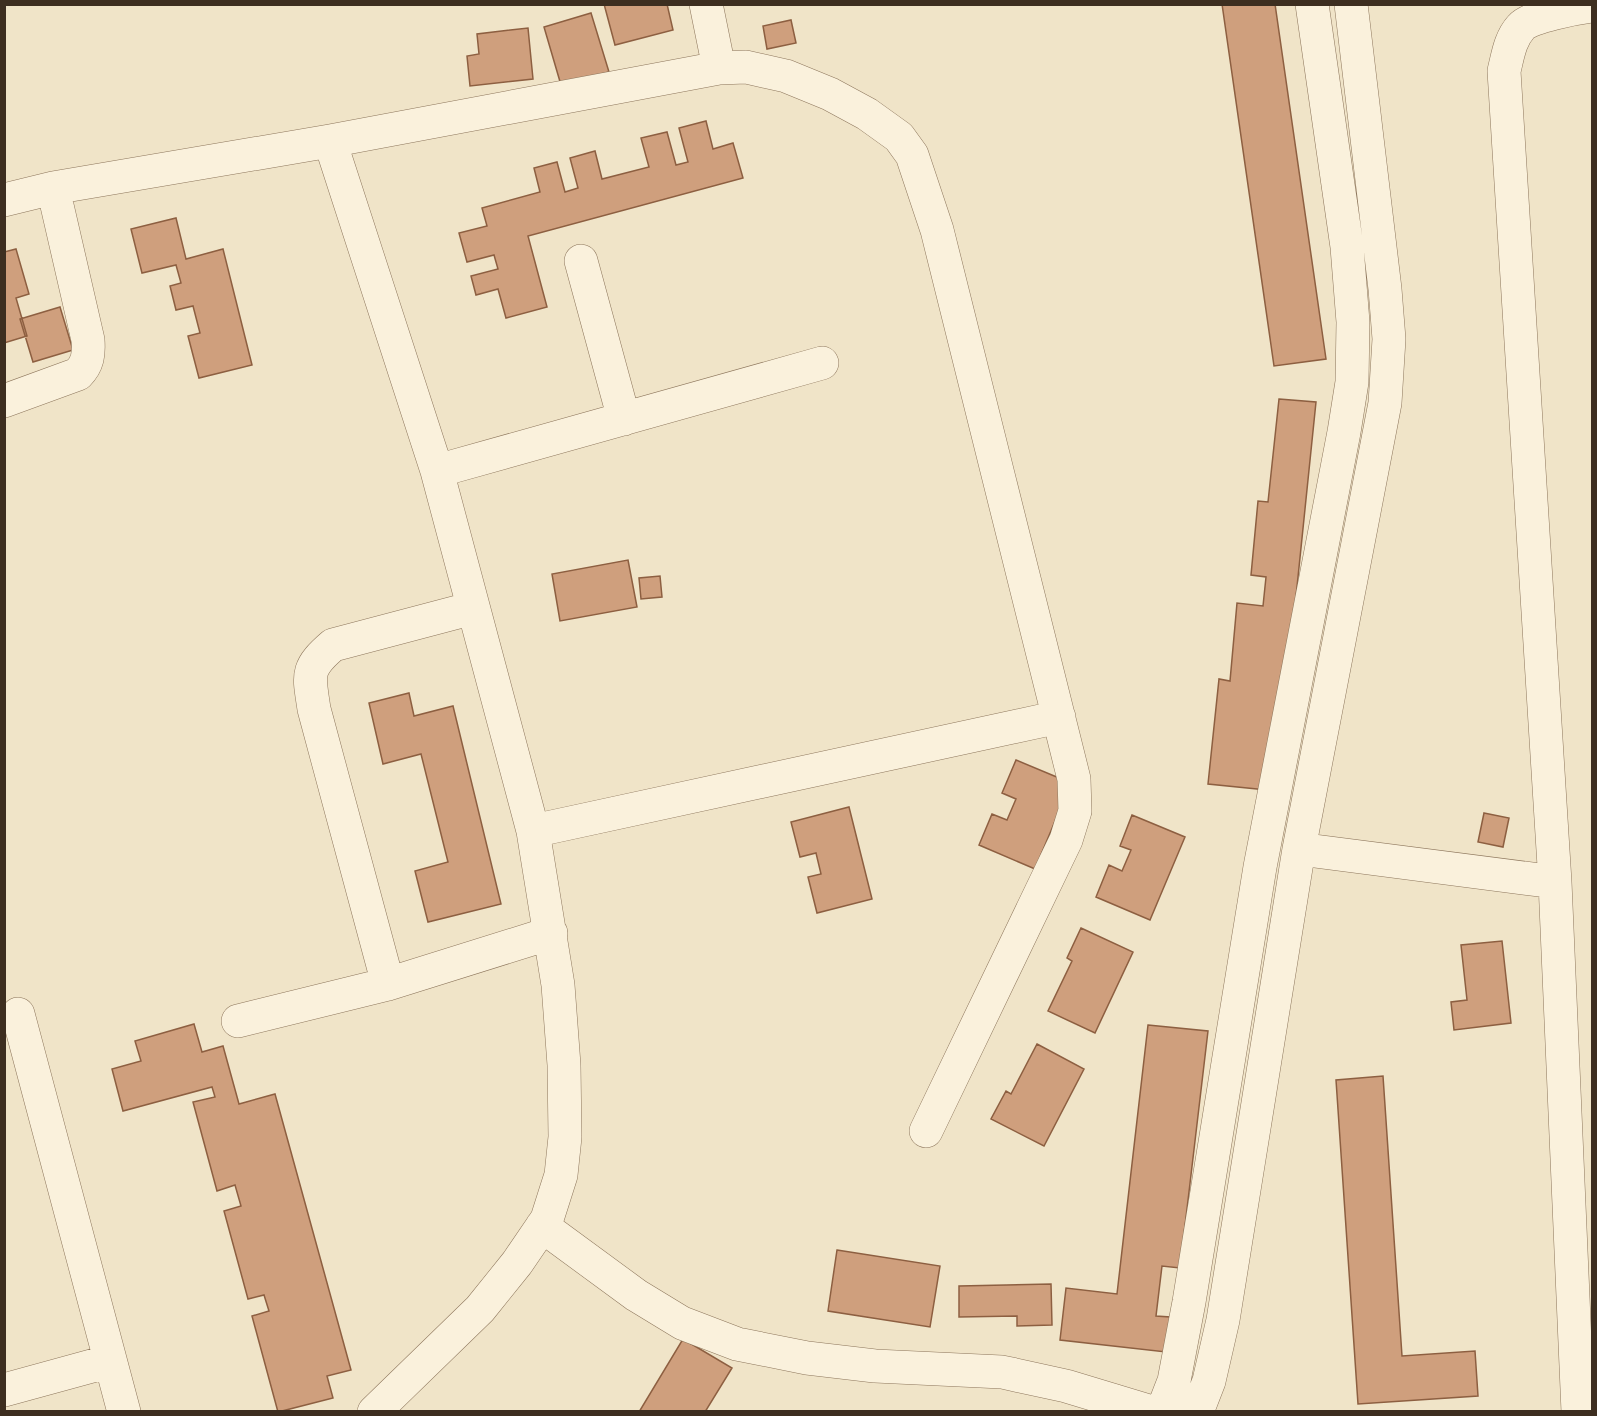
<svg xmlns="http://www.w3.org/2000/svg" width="1597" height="1416" viewBox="0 0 1597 1416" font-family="'PT Serif',serif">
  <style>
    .building { fill: #cf9f7d; stroke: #8d5f41; stroke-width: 1.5 }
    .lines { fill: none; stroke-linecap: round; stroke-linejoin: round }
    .minor-casing { stroke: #8d765c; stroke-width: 34 }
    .minor { stroke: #faf1dc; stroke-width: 33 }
  </style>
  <rect width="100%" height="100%" fill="#f0e4c8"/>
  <path class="building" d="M604,4H667L673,30L615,45Z
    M1222,4H1275L1326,359L1274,366Z
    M591,13L609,72L561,85L544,27Z
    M791,20L796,43L767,49L763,26Z
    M528,28L533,79L470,86L467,56L479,54L477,34Z
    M706,121L713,149L733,143L743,178L528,236L547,307L506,318L498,289L476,295L471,276L498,269L494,255L467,262L459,233L487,226L482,208L540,192L534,168L557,162L565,192L578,188L570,158L595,151L602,179L649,167L641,138L667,132L676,165L688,162L679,128Z
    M176,218L186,259L223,249L252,365L199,378L188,336L200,333L193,306L176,310L170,286L181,283L176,265L142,273L131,229Z
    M16,249L29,294L16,298L27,336L4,343V252Z
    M60,307L73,350L33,362L20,319Z
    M1279,399L1316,402L1276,791L1208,784L1219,679L1230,681L1237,603L1263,606L1266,577L1251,575L1258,501L1268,502Z
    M628,560L637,607L560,621L552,574Z
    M660,576L662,597L641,599L639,578Z
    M409,693L414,716L453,706L501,904L428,922L415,871L448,862L421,754L383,764L369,703Z
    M1016,760L1071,783L1035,869L979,845L992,814L1007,820L1016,799L1002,793Z
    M849,807L872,899L817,913L808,877L821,874L816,853L800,857L791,822Z
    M1484,813L1509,818L1503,847L1478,842Z
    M1132,815L1185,837L1150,920L1096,897L1109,865L1122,871L1131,850L1120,846Z
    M1081,928L1133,952L1095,1033L1048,1011L1072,961L1067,958Z
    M1502,941L1511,1023L1454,1030L1451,1002L1467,1000L1461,945Z
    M194,1024L202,1052L223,1046L239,1104L275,1094L351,1370L327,1376L333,1398L278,1412L252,1316L269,1311L264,1295L248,1299L224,1211L241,1206L235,1185L217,1191L193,1102L215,1097L212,1087L123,1111L112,1069L141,1061L135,1041Z
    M1148,1025L1208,1031L1180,1268L1162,1266L1156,1316L1170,1317L1166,1352L1060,1340L1066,1288L1117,1294Z
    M1037,1044L1084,1069L1044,1146L991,1119L1006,1091L1011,1094Z
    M1383,1076L1402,1356L1475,1351L1478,1396L1358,1404L1336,1080Z
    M837,1250L940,1266L930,1327L828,1311Z
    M1051,1284L1052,1325L1017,1326V1316L959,1317V1286Z
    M683,1339L732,1368L705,1412H639Z"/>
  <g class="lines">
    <defs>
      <path id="minor" d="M706,4L719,68
        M330,141L437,471L533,831L558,985L564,1065L565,1137L561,1175L547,1219L517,1263L480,1309L374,1412
        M4,200L53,188L330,141L719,68L746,67L786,76L830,94L867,114L899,137L912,155L937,230L1074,779L1075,811L1066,840L926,1131
        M581,261L624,419
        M4,401L78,374C88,364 89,354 88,340L53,188
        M437,471L822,363
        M533,831L1059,717
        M1299,849L1555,882
        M388,984L314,709C309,675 305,669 333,645L473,608
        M18,1014L124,1412
        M238,1021L388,984L551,933
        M542,1226L636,1295L682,1323L737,1344L807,1358L875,1366L1002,1372L1066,1386L1152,1412
        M4,1390L110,1361
        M1162,1412L1174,1381L1189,1302L1260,867L1344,432L1352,382L1353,322L1347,247L1312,4
        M1197,1412L1209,1381L1223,1320L1299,849L1385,403L1389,339L1385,289L1351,4
        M1578,1412L1555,882L1504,71C1508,55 1510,39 1521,27C1530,16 1578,8 1592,6"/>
    </defs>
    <use href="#minor" class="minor-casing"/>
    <use href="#minor" class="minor"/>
  </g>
  <rect width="1597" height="1416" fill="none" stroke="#3d2e20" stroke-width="12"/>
</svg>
